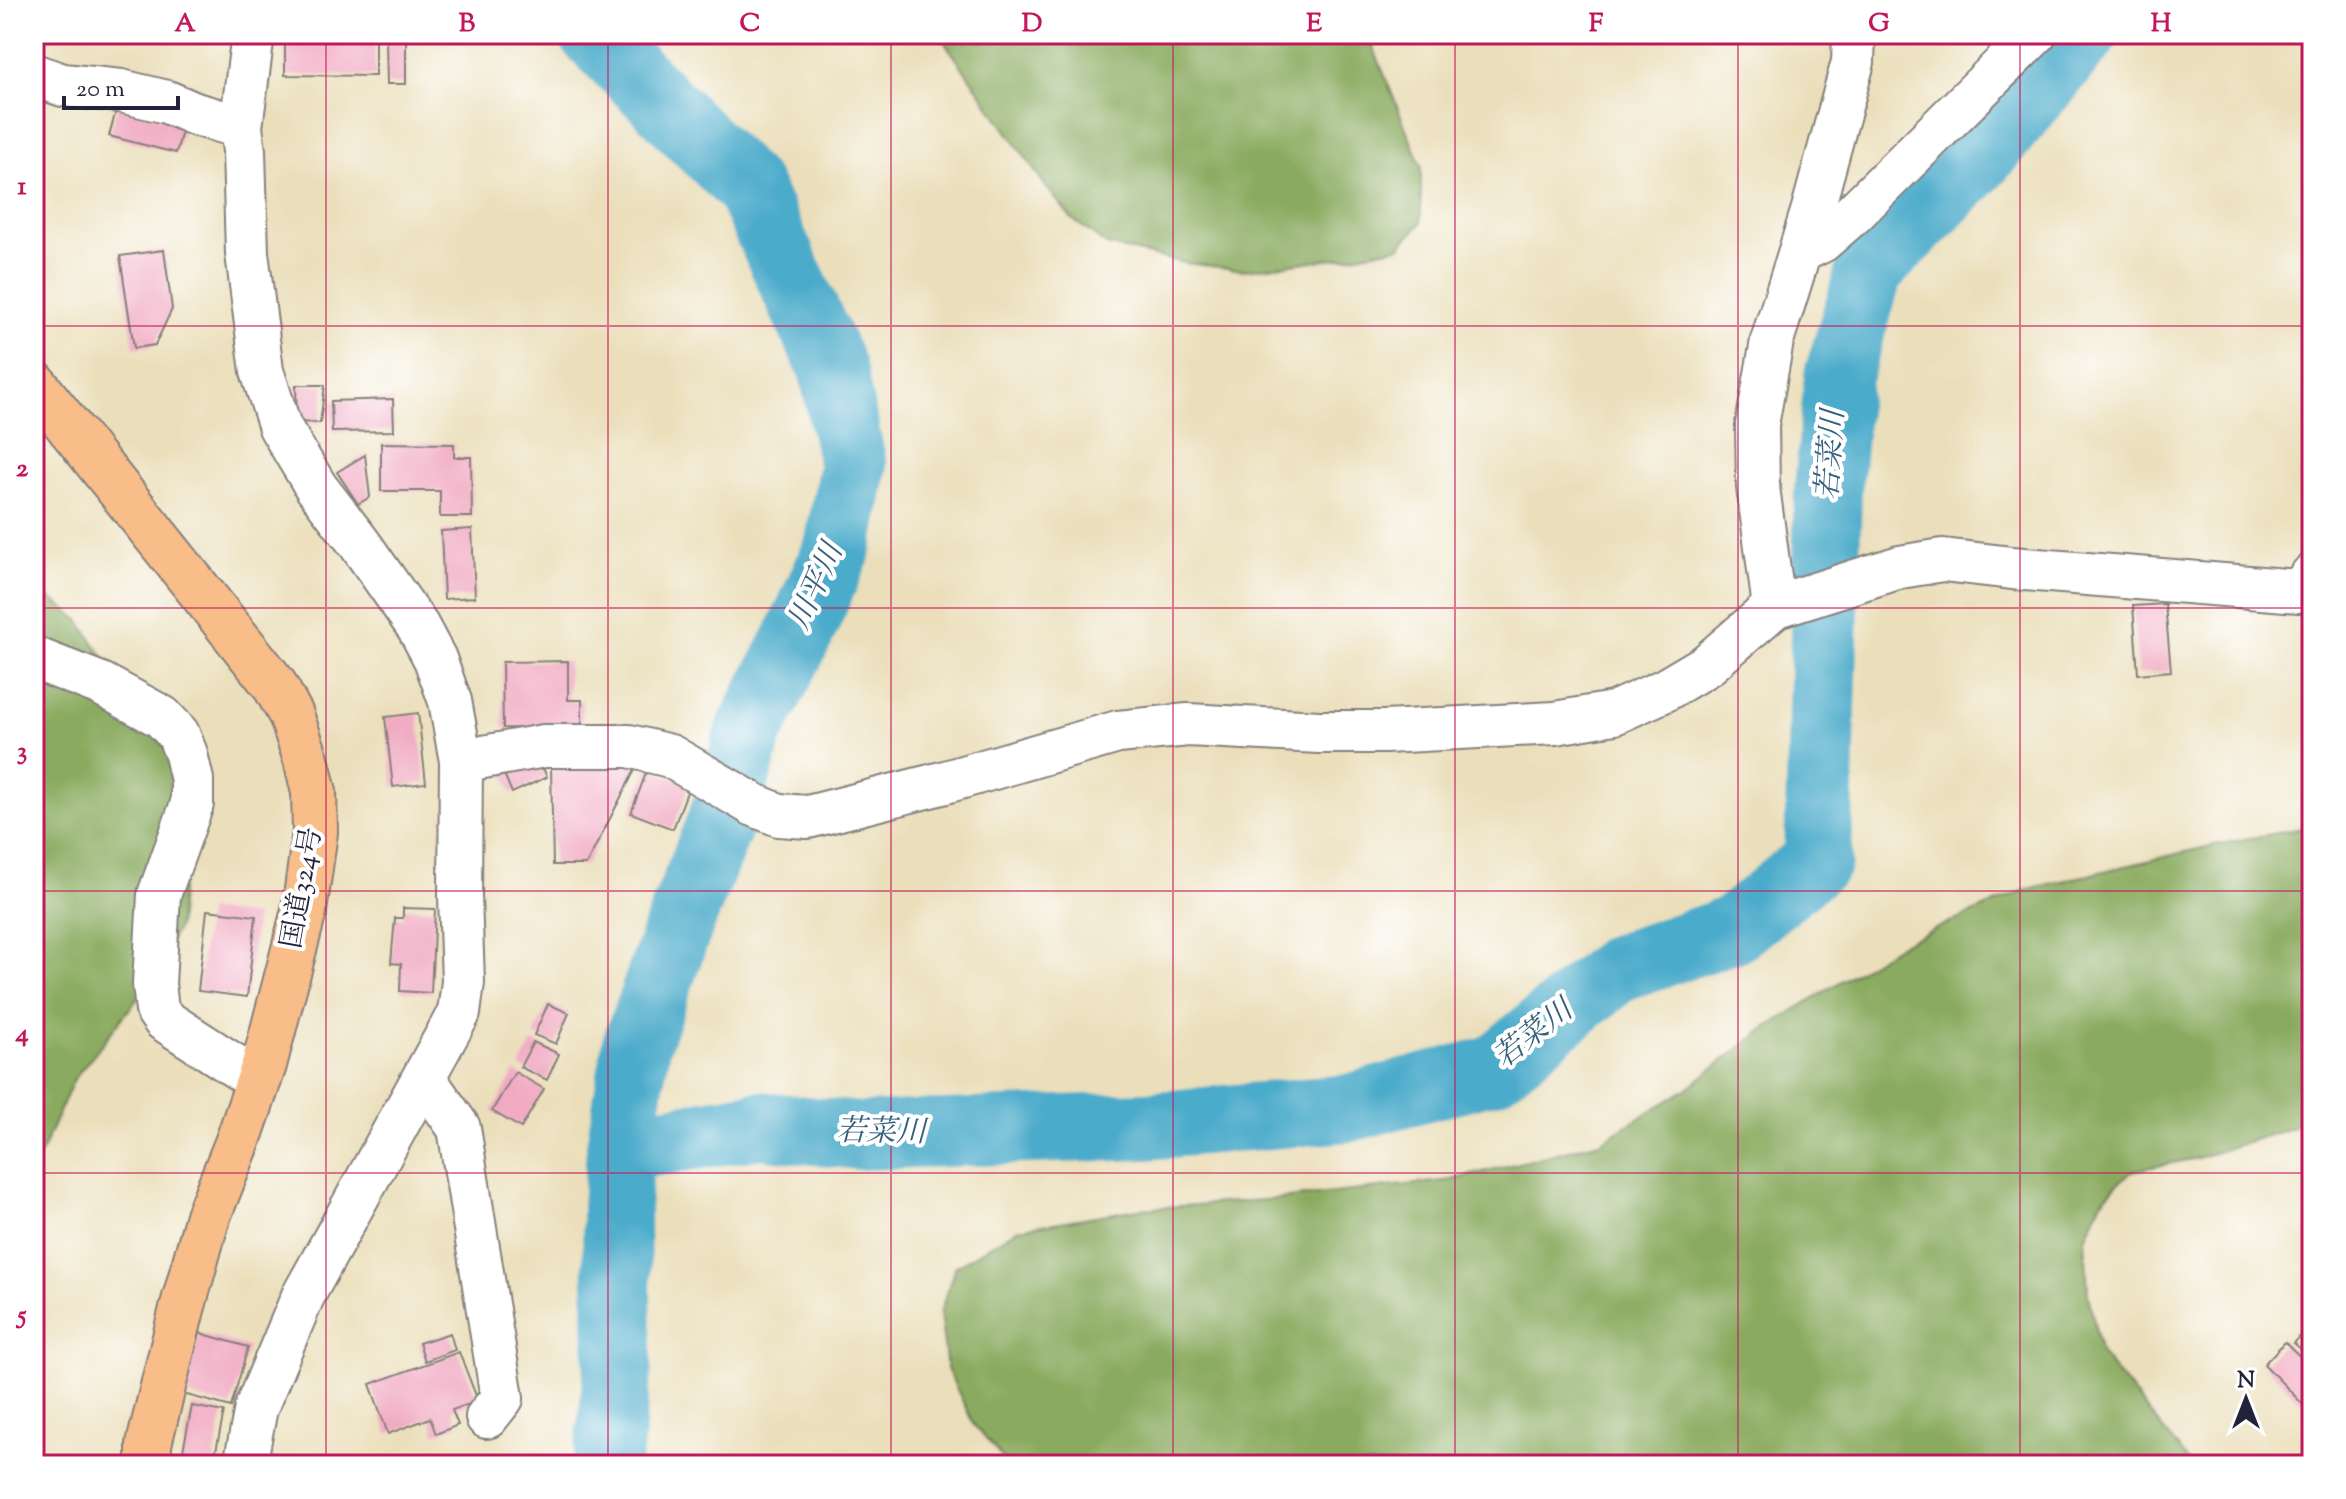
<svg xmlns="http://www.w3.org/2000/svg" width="2346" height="1499" viewBox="0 0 2346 1499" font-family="'Sorts Mill Goudy','Noto Serif JP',serif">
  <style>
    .forest { fill: #8aaa5e; stroke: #56664c; stroke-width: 2 }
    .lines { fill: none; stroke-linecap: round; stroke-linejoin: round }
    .river { stroke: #4cabca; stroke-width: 68 }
    .building { fill: #f1aac2 }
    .minor-casing { stroke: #86807b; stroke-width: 46 }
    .highway-casing { stroke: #86807b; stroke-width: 48 }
    .minor { stroke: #fff; stroke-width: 42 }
    .highway { stroke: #f8bd89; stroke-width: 44 }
    .grid { fill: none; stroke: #c2185b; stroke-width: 2; stroke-opacity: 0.55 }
    .labels { text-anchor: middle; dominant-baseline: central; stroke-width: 8; stroke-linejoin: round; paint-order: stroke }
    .street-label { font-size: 28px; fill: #22223b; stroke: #fff }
    .water-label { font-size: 30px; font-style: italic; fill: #35607b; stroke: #fff }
    .neatline { fill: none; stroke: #c2185b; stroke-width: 3 }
    .grid-label { font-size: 26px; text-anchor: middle; font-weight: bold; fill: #c2185b }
  </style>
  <rect width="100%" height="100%" fill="#fff"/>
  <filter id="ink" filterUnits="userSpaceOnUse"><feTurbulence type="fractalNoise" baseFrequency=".0125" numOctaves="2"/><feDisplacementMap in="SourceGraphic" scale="16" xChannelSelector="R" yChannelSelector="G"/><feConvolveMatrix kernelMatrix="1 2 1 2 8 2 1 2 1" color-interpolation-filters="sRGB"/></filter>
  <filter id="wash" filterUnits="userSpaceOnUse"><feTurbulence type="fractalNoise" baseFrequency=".006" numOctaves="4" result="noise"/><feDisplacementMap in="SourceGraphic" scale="32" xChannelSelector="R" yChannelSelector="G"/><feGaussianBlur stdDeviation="1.8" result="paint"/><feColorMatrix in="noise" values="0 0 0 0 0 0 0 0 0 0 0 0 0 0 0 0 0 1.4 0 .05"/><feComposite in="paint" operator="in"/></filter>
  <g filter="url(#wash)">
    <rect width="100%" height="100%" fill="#ebdfbb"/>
    <path class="forest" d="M939,34H1368L1421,166V223L1399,247L1347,257L1244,270L1185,263L1107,245L1072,219L1044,184Z
      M34,586L78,619L169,753L189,804L178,927L146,988L74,1079L34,1168Z
      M2312,826V1121L2198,1158L2131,1171L2103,1199L2085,1238L2088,1294L2101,1354L2192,1465H1677L1636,1463L1623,1465H1008L974,1425L947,1369L940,1313L955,1267L1018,1229L1138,1209L1279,1199L1452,1180L1600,1142L1685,1090L1766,1028L1901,944L2028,889L2215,845Z"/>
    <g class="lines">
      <path class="river" d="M593,34L749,189L832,368L853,466L838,548L800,633L749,732L731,796L678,928L636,1045L620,1148L616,1209L618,1369L607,1465
        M620,1148L760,1125L860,1136L1147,1126L1349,1108L1494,1069L1618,968L1734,929L1818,860L1828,490L1838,376L1870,269L1978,160L2084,34"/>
    </g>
    <g id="blocks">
      <path class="building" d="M285,34H375V76L285,75Z
        M406,39V84H387L386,40Z
        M117,107L184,124L176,153L109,136Z
        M164,250L172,309L155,345L134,348L120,256Z
        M296,385H325L320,423L297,422Z
        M393,399L394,431L332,432L331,401Z
        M381,443L454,444V457H471L472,517H440V491H381Z
        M365,455L370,497L358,504L337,472Z
        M472,529L475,597L444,599L441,531Z
        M2165,604L2171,671L2138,674L2133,606Z
        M568,661V700H582V729L503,728L502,662Z
        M418,713L426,783L393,787L385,717Z
        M539,759L547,777L512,793L504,774Z
        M638,764L586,865H553L551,766Z
        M648,768L690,784L673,829L631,813Z
        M403,908L435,909L431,993L400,991L401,964L391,963L395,918H403Z
        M207,910L256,916L247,997L198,991Z
        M548,1004L569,1013L556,1044L534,1035Z
        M533,1042L559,1054L547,1080L520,1067Z
        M515,1072L544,1089L521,1128L492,1111Z
        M2312,1324V1360L2293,1343Z
        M200,1333L248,1347L231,1407L183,1394Z
        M450,1333L455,1350L425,1361L419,1343Z
        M2285,1342L2312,1368V1380L2305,1387L2312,1394V1414L2264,1364Z
        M459,1352L478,1401L452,1410L458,1425L436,1434L430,1418L388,1434L370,1384Z
        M192,1406L224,1412L213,1465H180Z"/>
    </g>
  </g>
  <g filter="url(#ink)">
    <use href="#blocks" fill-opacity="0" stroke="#86807b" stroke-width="2"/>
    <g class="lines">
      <defs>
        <path id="minor" d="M34,75L63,85L121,91L167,102L195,114L241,127
          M1801,251L1822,241L1853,214L2035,34
          M1774,607L1758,487L1757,425L1772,341L1813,209L1853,62L1854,34
          M34,658L101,684L162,717L178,734L186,754L192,780V804L159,895L154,984L157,1010L164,1020L258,1081
          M461,761L544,746H629L670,756L754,805L779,815L808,817L942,783L1118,732L1188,725L1319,732H1385L1555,723L1614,713L1665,690L1707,665L1774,607L1900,567L1943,560L2012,568L2299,591L2312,575
          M424,1078L459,1128L502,1398L487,1417
          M245,1465L256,1408L303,1296L459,1013L463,982L460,896L461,761L450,701L435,659L418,627L360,544L316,487L280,427L262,371L247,253L244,151L241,127L253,34"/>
        <path id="highway" d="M34,383L274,684L291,715L306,759L314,792L315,832L304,911L264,1065L238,1141L208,1216L182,1309L149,1444V1465"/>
      </defs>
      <use href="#minor" class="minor-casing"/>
      <use href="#highway" class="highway-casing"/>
      <use href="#minor" class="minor"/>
      <use href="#highway" class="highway"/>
    </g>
  </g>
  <path class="grid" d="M326,34V1465M608,34V1465M891,34V1465M1173,34V1465M1455,34V1465M1738,34V1465M2020,34V1465M34,326H2312M34,608H2312M34,891H2312M34,1173H2312"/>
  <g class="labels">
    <g class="street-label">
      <text transform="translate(303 888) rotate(-80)">国道324号</text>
    </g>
    <g class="water-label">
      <text transform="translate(1832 455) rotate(-86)">若菜川</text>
      <text transform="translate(817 587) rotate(-66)">川平川</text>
      <text transform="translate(1534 1035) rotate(-38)">若菜川</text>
      <text transform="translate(881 1133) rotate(1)">若菜川</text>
    </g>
  </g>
  <rect width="2346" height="1499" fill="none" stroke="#fff" stroke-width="88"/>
  <g transform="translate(2246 1399)" stroke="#ffffff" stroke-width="6" paint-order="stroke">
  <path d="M0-6L14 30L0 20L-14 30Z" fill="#22223b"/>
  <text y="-12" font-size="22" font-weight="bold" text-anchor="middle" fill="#22223b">N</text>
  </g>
  <path d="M64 96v12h114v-12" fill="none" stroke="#22223b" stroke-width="4"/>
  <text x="76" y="96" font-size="24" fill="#22223b" stroke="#ffffff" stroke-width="6" paint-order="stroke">20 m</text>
  <rect x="44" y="44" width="2258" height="1411" class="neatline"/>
  <g class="grid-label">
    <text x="185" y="31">A</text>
    <text x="467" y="31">B</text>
    <text x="750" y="31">C</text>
    <text x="1032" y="31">D</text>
    <text x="1314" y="31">E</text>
    <text x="1596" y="31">F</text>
    <text x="1879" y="31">G</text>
    <text x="2161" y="31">H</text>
    <text x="22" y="194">1</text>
    <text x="22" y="476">2</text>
    <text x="22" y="759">3</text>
    <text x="22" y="1041">4</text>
    <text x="22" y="1323">5</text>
  </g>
</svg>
